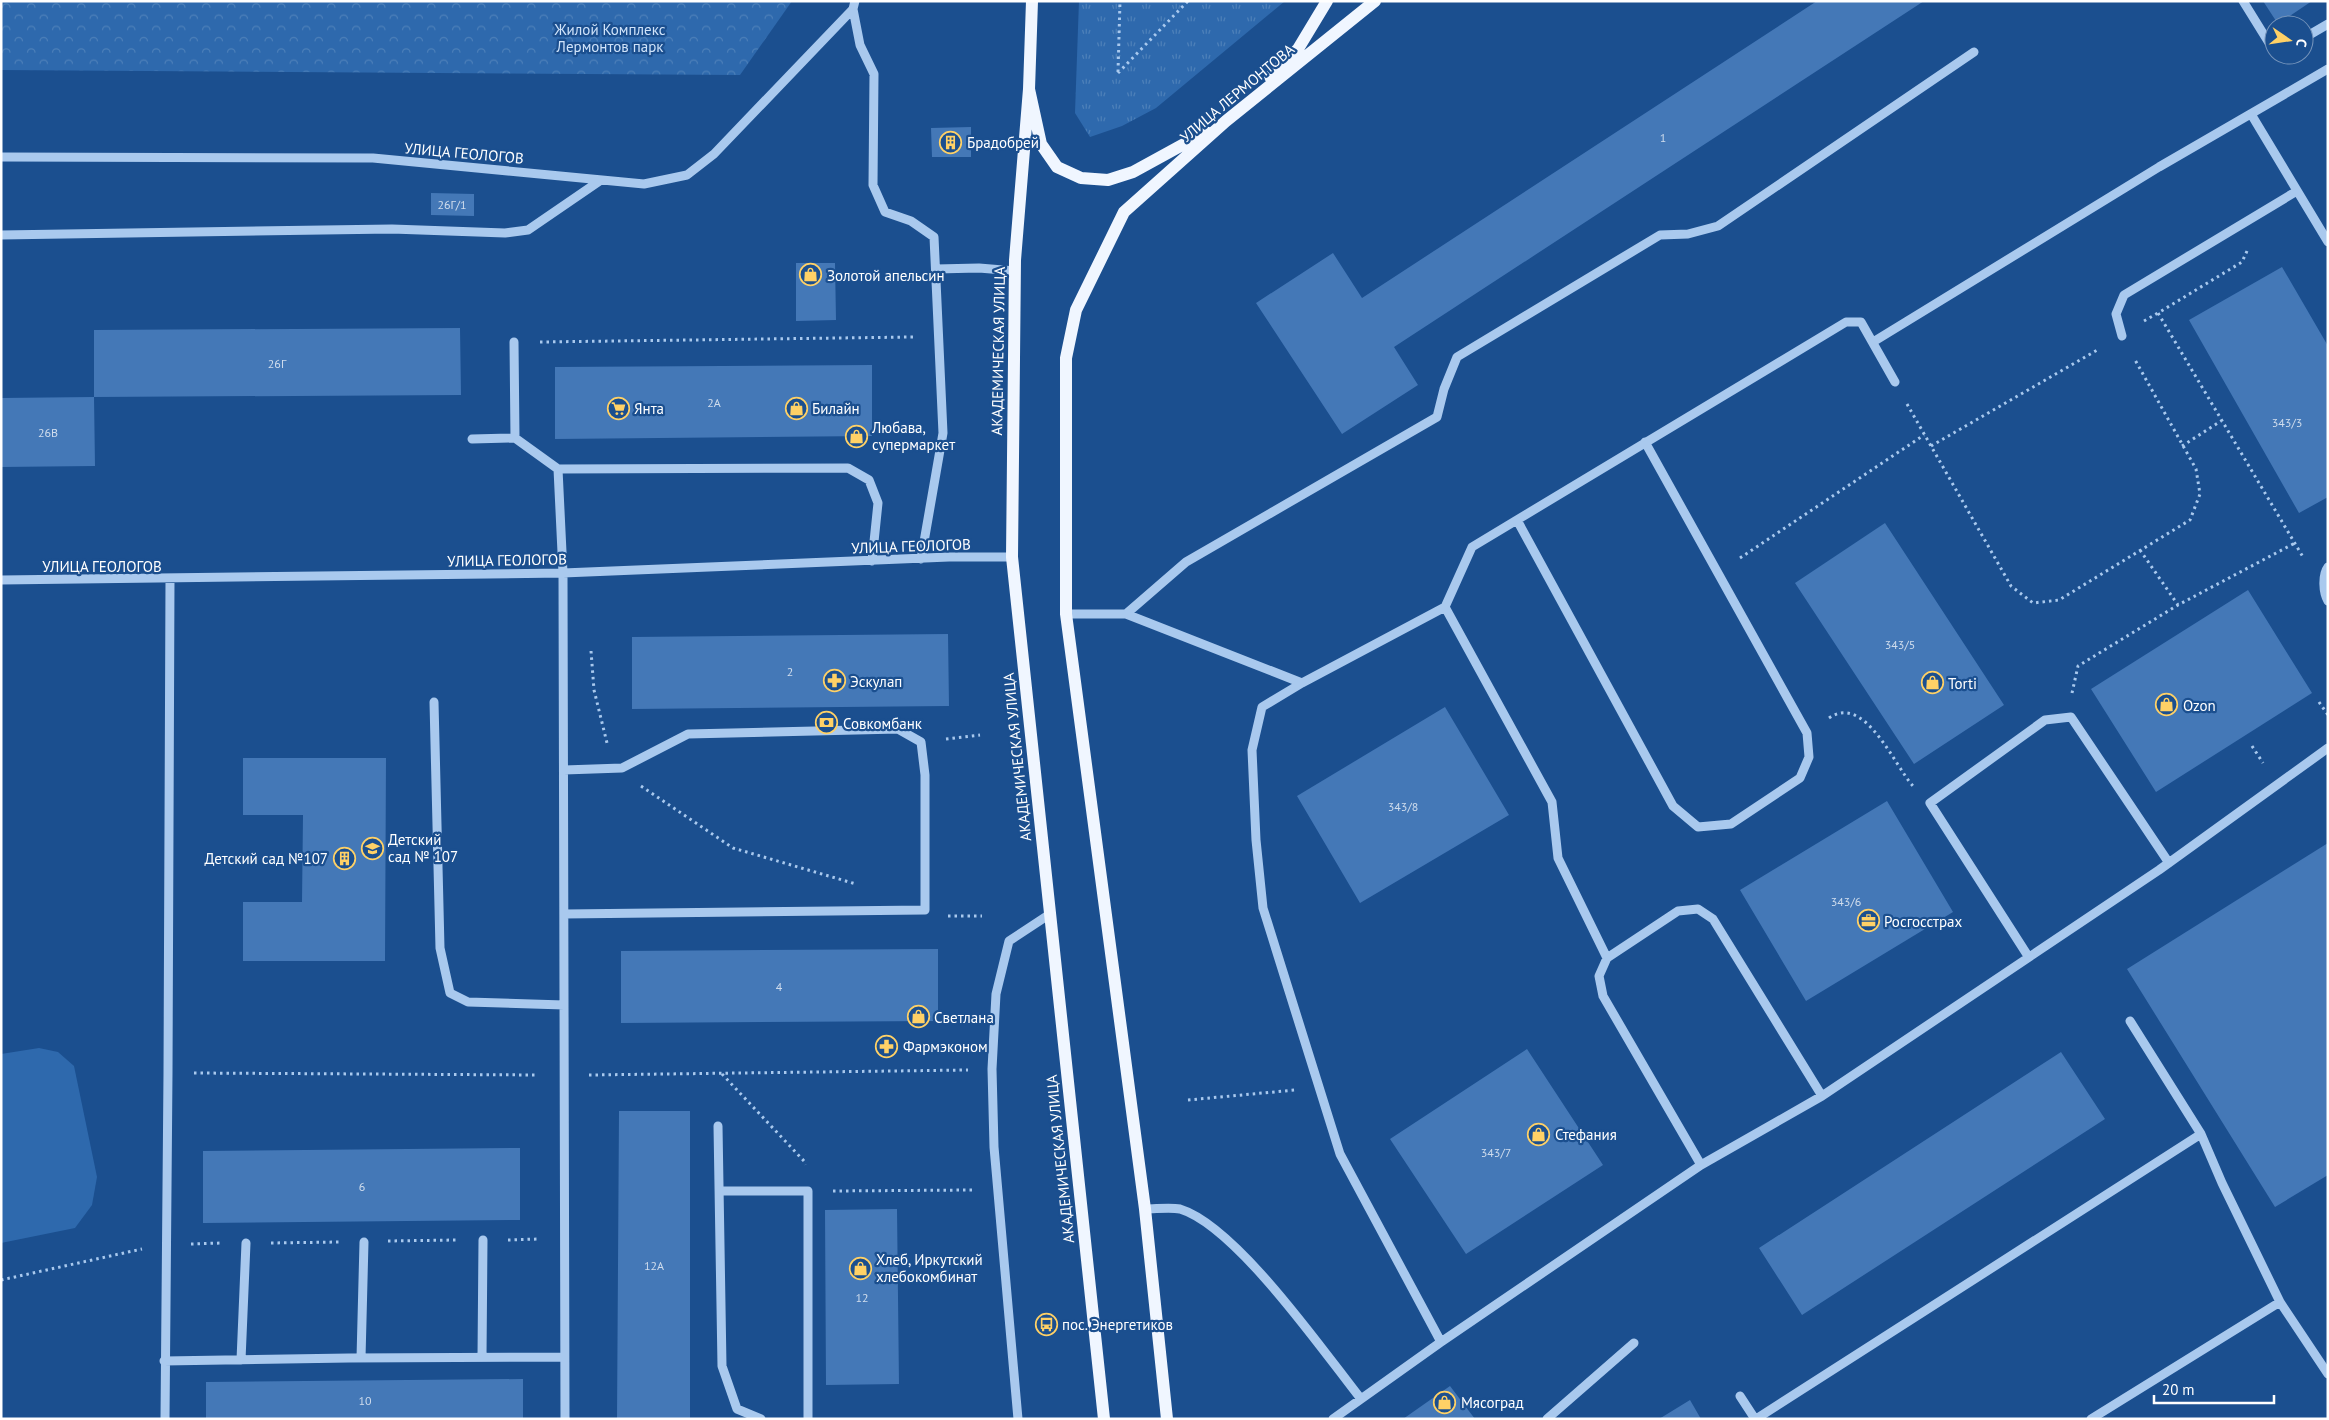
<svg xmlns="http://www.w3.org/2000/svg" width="2329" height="1420" viewBox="0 0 2329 1420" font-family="'PT Sans',sans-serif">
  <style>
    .grass { fill: url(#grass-tufts) }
    .forest { fill: url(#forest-crowns) }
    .pitch { fill: #2e69ad }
    .building { fill: #4478b7 }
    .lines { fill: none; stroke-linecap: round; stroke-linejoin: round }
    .path { stroke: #a9c9ee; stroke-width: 3; stroke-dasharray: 2.5 4; stroke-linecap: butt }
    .minor { stroke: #a9c9ee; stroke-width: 9 }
    .major { stroke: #f0f6ff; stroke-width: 12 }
    .labels { text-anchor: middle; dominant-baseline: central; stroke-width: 4.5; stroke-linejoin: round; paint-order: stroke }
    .number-label { font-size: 12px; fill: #d0dded }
    .park-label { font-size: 15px; fill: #cfe3fa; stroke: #1b4f8f }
    .street-label { font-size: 15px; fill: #fff; stroke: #1b4f8f }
    .poi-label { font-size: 15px; fill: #fff; stroke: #1b4f8f; text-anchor: start }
  </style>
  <defs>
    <pattern id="grass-tufts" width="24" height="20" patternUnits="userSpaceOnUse" patternTransform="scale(1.25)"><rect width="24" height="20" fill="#2e69ad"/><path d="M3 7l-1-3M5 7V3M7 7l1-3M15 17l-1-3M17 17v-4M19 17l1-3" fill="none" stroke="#4d80b9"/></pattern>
    <pattern id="forest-crowns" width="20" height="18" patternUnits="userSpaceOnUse" patternTransform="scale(1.25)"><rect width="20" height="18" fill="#2e69ad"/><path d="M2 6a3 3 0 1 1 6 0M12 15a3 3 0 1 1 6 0" fill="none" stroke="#4d80b9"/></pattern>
  </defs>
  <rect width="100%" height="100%" fill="#1b4f8f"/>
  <path class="grass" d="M1079,1H1285L1156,108L1122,126L1090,137L1075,113Z"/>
  <path class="forest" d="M1,1H792L740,75L1,70Z"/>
  <path class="pitch" d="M39,1048L58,1052L74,1066L97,1177L92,1205L75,1228L1,1243V1054Z"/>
  <path class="building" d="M1817,1H1924L1394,347L1418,385L1342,434L1256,303L1333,253L1362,298Z
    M2263,1H2312L2278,24Z
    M971,127V157H932L931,128Z
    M431,193L474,194V216L431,215Z
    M796,263H835L836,320L796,321Z
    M2282,267L2328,346V497L2299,513L2189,320Z
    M460,328L461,395L94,397V330Z
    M872,365V436L555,439V367Z
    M94,397L95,466L1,467V398Z
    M1885,523L2004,705L1914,764L1795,583Z
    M2248,590L2312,693L2156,792L2091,689Z
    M948,634L949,706L632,709V637Z
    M1445,707L1509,815L1360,903L1297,796Z
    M243,758H386L385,961H243V902H302L303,815H243Z
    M1887,801L1953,912L1806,1001L1740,890Z
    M2328,843V1175L2275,1207L2127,969Z
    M938,949V1021L621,1023V951Z
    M1527,1049L1603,1165L1466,1254L1390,1139Z
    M2061,1052L2105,1119L1802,1315L1759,1248Z
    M619,1111H690V1419H617Z
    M520,1148V1220L203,1223V1151Z
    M897,1209L899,1384L826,1385L825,1210Z
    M523,1379V1419H206V1382Z
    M1450,1386L1475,1419H1403Z
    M1690,1400L1701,1419H1659Z"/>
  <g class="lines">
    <path class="path" d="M1118,72L1120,1
      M1118,73L1188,1
      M2247,251L2242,262L2158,313L2303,557
      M2144,321L2158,313
      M540,342L913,337
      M1907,404L2011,586L2033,603L2059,600L2190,520L2200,494L2196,469L2134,358
      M1931,446L2099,349
      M2182,446L2221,421
      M2140,550L2178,605L2295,543
      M1740,558L1924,435
      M591,651L594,690L607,743
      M2072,693L2078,666L2178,605
      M2319,702L2328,715
      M1829,718C1865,693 1894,765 1913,786
      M946,739L980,735
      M2252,746L2263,763
      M641,786L733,848L856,884
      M948,916H982
      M194,1073L538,1075
      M722,1074L804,1161L805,1165
      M589,1075L968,1070
      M1188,1100L1295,1090
      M833,1191L972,1190
      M508,1240L539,1239
      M388,1241L457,1240
      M271,1243L339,1242
      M191,1244L222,1243
      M1,1280L142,1249"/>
    <path class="minor" d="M855,1L853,9L860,45L874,74L873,185L885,212L911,221L934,237L943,433L921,559
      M2243,1L2274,51
      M2304,38L2328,24
      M2251,114L2328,242
      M1,157L373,158L644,184L687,175L714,154L853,9
      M1,235L392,229L505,233L528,230L601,180
      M936,269L979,268L1015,271
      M2122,336L2116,314L2124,295L2297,191
      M514,342L515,438L558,469
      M1873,342L2159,167L2328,69
      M472,439L515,438
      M1517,520L1673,806L1698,827L1731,824L1800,778L1809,757L1807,733L1645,442
      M2328,567C2322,575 2323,593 2328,601
      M1,580L563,573L949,557H1012
      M1445,607L1472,547L1846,322H1861L1895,382
      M1066,614H1126L1302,683
      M1126,614L1186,562L1437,417L1444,389L1457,357L1660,235L1688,234L1718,226L1974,52
      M434,702L440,948L450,993L468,1002L564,1005
      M564,770L622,768L688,734L898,729L921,742L925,775V910L564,914
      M2028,956L1930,803L2045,720L2071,717L2169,863
      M1607,958L1678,911L1698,909L1713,919L1822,1096
      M2130,1021L2201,1134L2222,1183L2280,1302
      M718,1126L722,1366L737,1409L761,1419
      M721,1191H808V1419
      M1145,1209C1156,1209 1170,1207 1180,1209C1236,1226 1323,1351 1361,1399
      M1441,1342L1340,1154L1263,908L1256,840L1252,750L1262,707L1302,683L1445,607L1552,802L1558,858L1607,958L1599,976L1603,996L1701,1165
      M482,1357L483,1240
      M361,1358L364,1242
      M241,1360L246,1243
      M164,1361L349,1358L564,1357
      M1740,1396L1755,1419
      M165,1419L168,1073L170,579
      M565,1419L563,573L558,469L848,468L869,480L878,503L872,561
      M1018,1419L994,1147L992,1069L996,994L1009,941L1050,914
      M1333,1419L1441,1342L1701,1165L1822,1096L2159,870L2328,748
      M1547,1419L1634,1343
      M1756,1419L2201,1134
      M2091,1419L2280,1302L2328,1374"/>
    <path class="major" d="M1032,1L1029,89L1041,144L1057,167L1081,178L1108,180L1133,172L1206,132
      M1270,77L1298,49L1327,1
      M1029,89L1015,260L1012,557L1104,1419
      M1167,1419L1145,1209L1066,614V358L1076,310L1124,212L1226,121L1375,1"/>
  </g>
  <defs>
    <symbol id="building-ring" viewBox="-11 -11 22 22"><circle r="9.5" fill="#1b4f8f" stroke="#ffd166" stroke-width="1.5"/><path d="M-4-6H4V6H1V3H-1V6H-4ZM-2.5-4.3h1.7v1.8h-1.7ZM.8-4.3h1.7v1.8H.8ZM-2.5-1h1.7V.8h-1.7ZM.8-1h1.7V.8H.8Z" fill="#ffd166"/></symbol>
    <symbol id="shop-ring" viewBox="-11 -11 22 22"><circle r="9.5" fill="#1b4f8f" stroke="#ffd166" stroke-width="1.5"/><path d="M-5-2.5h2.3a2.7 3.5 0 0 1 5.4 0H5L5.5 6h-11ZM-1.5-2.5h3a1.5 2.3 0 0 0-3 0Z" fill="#ffd166"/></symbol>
    <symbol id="supermarket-ring" viewBox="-11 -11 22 22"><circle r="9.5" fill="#1b4f8f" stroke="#ffd166" stroke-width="1.5"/><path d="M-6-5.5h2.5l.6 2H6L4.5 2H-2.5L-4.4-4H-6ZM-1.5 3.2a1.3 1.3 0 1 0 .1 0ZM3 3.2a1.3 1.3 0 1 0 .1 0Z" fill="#ffd166"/></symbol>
    <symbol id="pharmacy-ring" viewBox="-11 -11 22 22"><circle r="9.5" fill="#1b4f8f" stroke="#ffd166" stroke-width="1.5"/><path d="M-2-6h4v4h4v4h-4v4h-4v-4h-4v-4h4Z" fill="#ffd166"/></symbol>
    <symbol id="bank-ring" viewBox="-11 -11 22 22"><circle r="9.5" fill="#1b4f8f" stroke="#ffd166" stroke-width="1.5"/><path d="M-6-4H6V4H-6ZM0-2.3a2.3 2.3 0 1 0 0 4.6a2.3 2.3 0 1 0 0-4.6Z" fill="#ffd166"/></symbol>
    <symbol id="school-ring" viewBox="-11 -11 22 22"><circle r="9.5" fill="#1b4f8f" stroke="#ffd166" stroke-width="1.5"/><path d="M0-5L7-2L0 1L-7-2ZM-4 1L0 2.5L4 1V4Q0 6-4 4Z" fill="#ffd166"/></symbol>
    <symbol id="office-ring" viewBox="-11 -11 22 22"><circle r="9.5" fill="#1b4f8f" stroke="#ffd166" stroke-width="1.5"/><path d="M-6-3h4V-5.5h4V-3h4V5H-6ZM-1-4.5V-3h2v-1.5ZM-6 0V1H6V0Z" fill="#ffd166"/></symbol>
    <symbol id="bus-ring" viewBox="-11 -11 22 22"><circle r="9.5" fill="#1b4f8f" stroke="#ffd166" stroke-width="1.5"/><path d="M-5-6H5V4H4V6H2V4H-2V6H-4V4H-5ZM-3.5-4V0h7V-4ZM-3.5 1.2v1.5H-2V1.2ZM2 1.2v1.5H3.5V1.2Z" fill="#ffd166"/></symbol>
  </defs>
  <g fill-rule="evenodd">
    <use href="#building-ring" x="938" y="130" width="25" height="25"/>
    <use href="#shop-ring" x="798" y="262" width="25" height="25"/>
    <use href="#supermarket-ring" x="606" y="396" width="25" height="25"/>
    <use href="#shop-ring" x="784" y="396" width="25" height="25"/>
    <use href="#shop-ring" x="844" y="424" width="25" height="25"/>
    <use href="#pharmacy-ring" x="822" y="668" width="25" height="25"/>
    <use href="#shop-ring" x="1920" y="670" width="25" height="25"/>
    <use href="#shop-ring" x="2154" y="692" width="25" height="25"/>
    <use href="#bank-ring" x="814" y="710" width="25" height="25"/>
    <use href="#school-ring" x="360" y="836" width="25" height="25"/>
    <use href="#building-ring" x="332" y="846" width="25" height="25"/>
    <use href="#office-ring" x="1856" y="908" width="25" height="25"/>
    <use href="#shop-ring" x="906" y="1004" width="25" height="25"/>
    <use href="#pharmacy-ring" x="874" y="1034" width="25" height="25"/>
    <use href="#shop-ring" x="1526" y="1122" width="25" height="25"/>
    <use href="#shop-ring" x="848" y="1256" width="25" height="25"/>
    <use href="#bus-ring" x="1034" y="1312" width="25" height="25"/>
    <use href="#shop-ring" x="1432" y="1390" width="25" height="25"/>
  </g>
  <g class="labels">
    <g class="number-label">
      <text x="1663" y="137">1</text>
      <text x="452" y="204">26Г/1</text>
      <text x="277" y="363">26Г</text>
      <text x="714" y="402">2А</text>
      <text x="2287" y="422">343/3</text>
      <text x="48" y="432">26В</text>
      <text x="1900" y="644">343/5</text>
      <text x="790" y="671">2</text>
      <text x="1403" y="806">343/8</text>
      <text x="1846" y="901">343/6</text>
      <text x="779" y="986">4</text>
      <text x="1496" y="1152">343/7</text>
      <text x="362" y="1186">6</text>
      <text x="654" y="1265">12А</text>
      <text x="862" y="1297">12</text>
      <text x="365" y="1400">10</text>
    </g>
    <g class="park-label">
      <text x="610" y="29">Жилой Комплекс<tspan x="610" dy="17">Лермонтов парк</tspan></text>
    </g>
    <g class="street-label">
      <text transform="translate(1237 93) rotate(-40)">УЛИЦА ЛЕРМОНТОВА</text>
      <text transform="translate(464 153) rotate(5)">УЛИЦА ГЕОЛОГОВ</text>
      <text transform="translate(998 351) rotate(-89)">АКАДЕМИЧЕСКАЯ УЛИЦА</text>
      <text transform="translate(911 546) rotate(-2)">УЛИЦА ГЕОЛОГОВ</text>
      <text transform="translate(507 560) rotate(-1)">УЛИЦА ГЕОЛОГОВ</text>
      <text x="102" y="566">УЛИЦА ГЕОЛОГОВ</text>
      <text transform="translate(1017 757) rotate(-96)">АКАДЕМИЧЕСКАЯ УЛИЦА</text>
      <text transform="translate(1060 1159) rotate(-96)">АКАДЕМИЧЕСКАЯ УЛИЦА</text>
    </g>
    <g class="poi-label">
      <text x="967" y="142">Брадобрей</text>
      <text x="827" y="275">Золотой апельсин</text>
      <text x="634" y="408">Янта</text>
      <text x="812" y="408">Билайн</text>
      <text x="872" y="427">Любава,<tspan x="872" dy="17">супермаркет</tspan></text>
      <text x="850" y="681">Эскулап</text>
      <text x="1948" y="683">Torti</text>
      <text x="2183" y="705">Ozon</text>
      <text x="843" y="723">Совкомбанк</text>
      <text x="388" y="839">Детский<tspan x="388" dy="17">сад № 107</tspan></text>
      <text x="328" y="858" text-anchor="end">Детский сад №107</text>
      <text x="1884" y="921">Росгосстрах</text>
      <text x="934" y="1017">Светлана</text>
      <text x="903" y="1046">Фармэконом</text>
      <text x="1555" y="1134">Стефания</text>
      <text x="876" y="1259">Хлеб, Иркутский<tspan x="876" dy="17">хлебокомбинат</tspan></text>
      <text x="1062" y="1324">пос. Энергетиков</text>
      <text x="1461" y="1402">Мясоград</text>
    </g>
  </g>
  <rect width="2329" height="1420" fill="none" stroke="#ffffff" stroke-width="5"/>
  <g transform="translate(2289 40) rotate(103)"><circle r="24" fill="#1b4f8f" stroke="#7695bc"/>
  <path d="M0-4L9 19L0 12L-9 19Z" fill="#ffd166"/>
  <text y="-8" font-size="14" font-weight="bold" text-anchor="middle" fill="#ffffff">С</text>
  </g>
  <path d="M2154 1395v8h120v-8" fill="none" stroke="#ffffff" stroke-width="2.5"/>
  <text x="2162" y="1395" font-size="15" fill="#ffffff" stroke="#1b4f8f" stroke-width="4" paint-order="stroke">20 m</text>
</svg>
